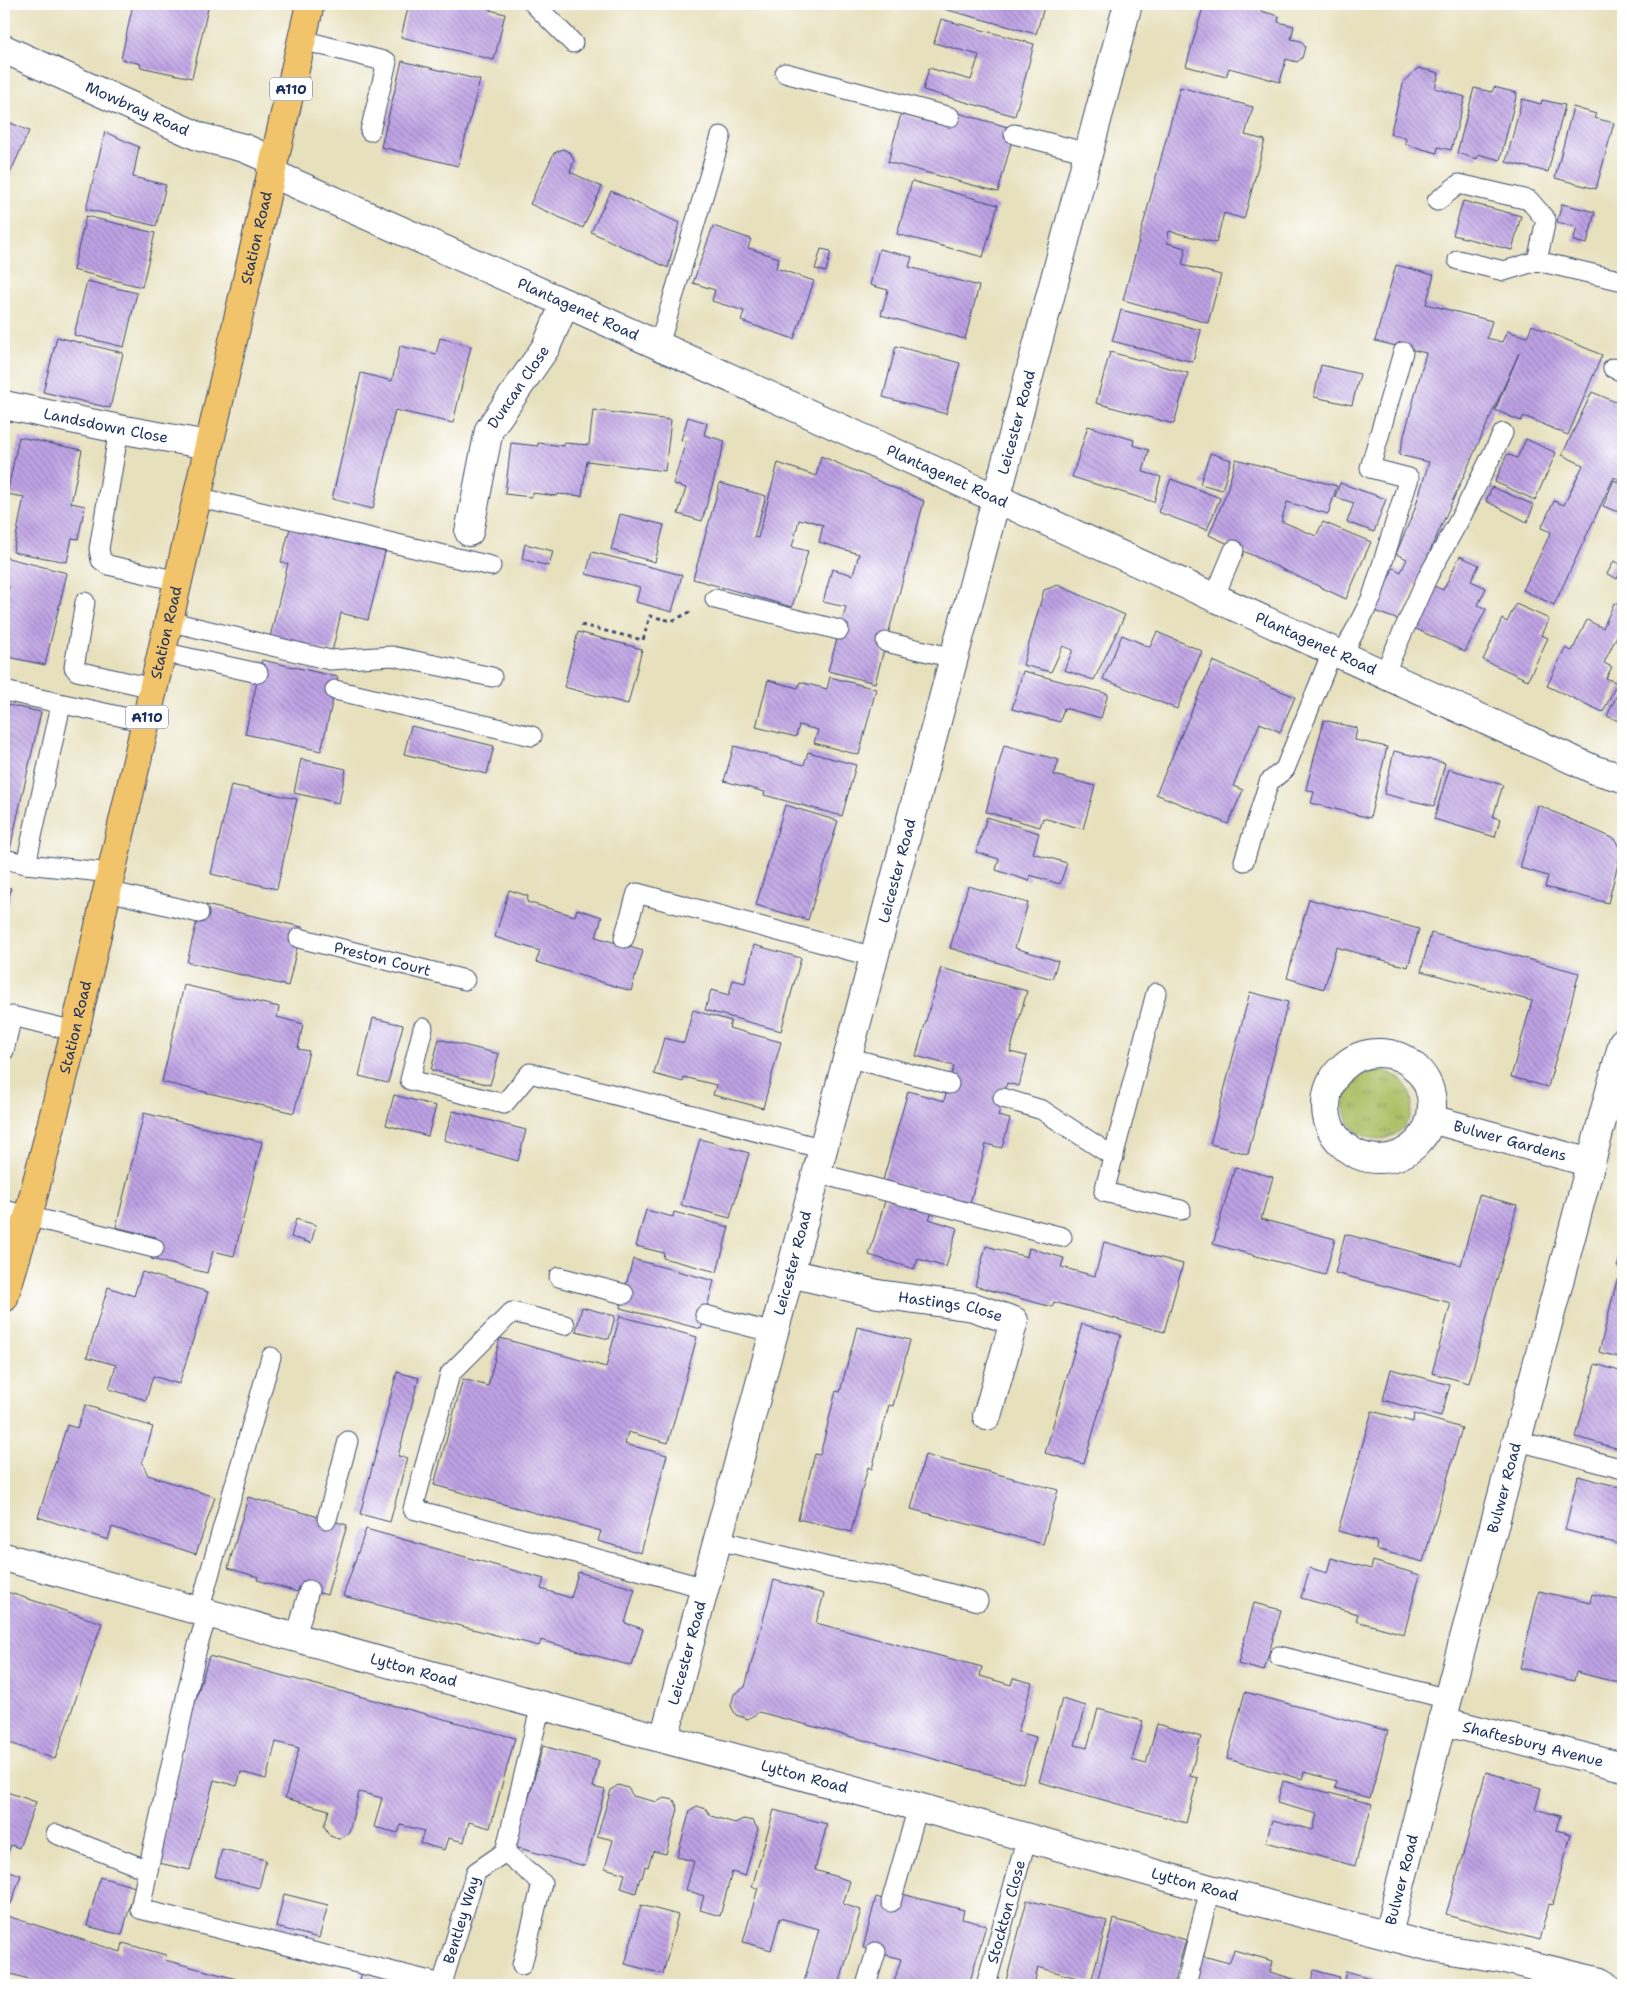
<svg xmlns="http://www.w3.org/2000/svg" width="1627" height="1989" viewBox="0 0 1627 1989" font-family="'Shantell Sans',sans-serif">
  <style>
    .grass { fill: url(#grass-tufts); stroke: #627660 }
    .building { fill: url(#building-back-hatch) }
    .lines { fill: none; stroke-linecap: round; stroke-linejoin: round }
    .service-casing { stroke: #3a4a6c; stroke-width: 21 }
    .minor-casing { stroke: #3a4a6c; stroke-width: 30 }
    .tertiary-casing { stroke: #3a4a6c; stroke-width: 30 }
    .primary-casing { stroke: #3a4a6c; stroke-width: 30 }
    .path { stroke: #3a4a6c; stroke-width: 3; stroke-dasharray: 4 4; stroke-linecap: butt }
    .service { stroke: #fff; stroke-width: 19 }
    .minor { stroke: #fff; stroke-width: 28 }
    .tertiary { stroke: #fff; stroke-width: 28 }
    .primary { stroke: #f1c36a; stroke-width: 28 }
    .labels { text-anchor: middle; dominant-baseline: central; stroke-width: 4.5; stroke-linejoin: round; paint-order: stroke }
    .shield { fill: #fff; stroke: #5f6d8e; stroke-width: 1 }
    .shield-label { font-size: 14px; font-weight: bold; fill: #1b2f5e }
    .street-label { font-size: 15px; fill: #1b2f5e; stroke: #fff }
  </style>
  <defs>
    <pattern id="grass-tufts" width="24" height="20" patternUnits="userSpaceOnUse" patternTransform="scale(1.25)"><rect width="24" height="20" fill="#aabd61"/><path d="M3 7l-1-3M5 7V3M7 7l1-3M15 17l-1-3M17 17v-4M19 17l1-3" fill="none" stroke="#8a9a53"/></pattern>
    <pattern id="building-back-hatch" width="6" height="6" patternUnits="userSpaceOnUse" patternTransform="scale(1.25)"><rect width="6" height="6" fill="#bea2e4"/><path d="M-1 5l2 2M0 0l6 6M5-1l2 2" fill="none" stroke="#9a84bc"/></pattern>
  </defs>
  <rect width="100%" height="100%" fill="#fff"/>
  <filter id="ink" filterUnits="userSpaceOnUse"><feTurbulence type="fractalNoise" baseFrequency=".02" numOctaves="2"/><feDisplacementMap in="SourceGraphic" scale="10" xChannelSelector="R" yChannelSelector="G"/><feConvolveMatrix kernelMatrix="1 2 1 2 8 2 1 2 1" color-interpolation-filters="sRGB"/></filter>
  <filter id="wash" filterUnits="userSpaceOnUse"><feTurbulence type="fractalNoise" baseFrequency=".0096" numOctaves="4" result="noise"/><feDisplacementMap in="SourceGraphic" scale="20" xChannelSelector="R" yChannelSelector="G"/><feGaussianBlur stdDeviation="1.12" result="paint"/><feColorMatrix in="noise" values="0 0 0 0 0 0 0 0 0 0 0 0 0 0 0 0 0 1.4 0 .05"/><feComposite in="paint" operator="in"/></filter>
  <g filter="url(#wash)">
    <rect width="100%" height="100%" fill="#e7e0bd"/>
    <path class="grass" d="M1344 1105a34 34 0 1 1 68 0a34 34 0 1 1-68 0Z"/>
    <g id="blocks">
      <path class="building" d="M133,4H209L192,78L140,67L141,64L121,59Z
        M409,4H492L490,10L505,14L494,60L401,37Z
        M945,4H1045L1036,34L944,9Z
        M1204,4H1236L1279,16L1278,22L1294,26L1291,39L1301,41L1305,47L1302,58L1297,62L1286,59L1280,82L1229,68L1226,77L1186,66Z
        M941,19L1034,44L1015,116L923,90L929,68L971,80L979,55L934,43Z
        M402,61L480,80L458,166L381,147Z
        M1418,68L1439,73L1435,88L1465,97L1451,150L1438,147L1437,153L1419,148L1405,144L1406,138L1390,134L1404,81Z
        M1180,87L1253,107L1245,135L1265,140L1244,219L1224,213L1216,243L1169,231L1167,243L1186,248L1182,265L1221,275L1208,323L1123,300Z
        M1494,87L1517,93L1500,160L1478,154L1477,159L1457,153L1474,88L1492,92Z
        M1522,99L1541,104L1542,100L1565,105L1548,172L1506,162Z
        M1573,107L1596,114L1594,118L1614,123L1596,189L1555,178Z
        M951,111L1015,129L998,192L888,162L901,114L930,122L932,115Z
        M4,120L29,131L4,187Z
        M105,132L139,147L133,177L166,185L156,226L86,209Z
        M563,149L571,153L574,161L570,172L602,187L583,228L530,204L554,153Z
        M912,181L998,205L983,257L897,234Z
        M611,191L679,223L668,268L591,232Z
        M1463,201L1521,216L1512,250L1453,235Z
        M1562,204L1595,212L1587,244L1573,241L1577,227L1557,222Z
        M86,216L155,233L142,287L73,270Z
        M713,226L751,239L748,248L779,258L776,268L814,281L794,339L741,321L744,311L712,301L715,290L693,283Z
        M821,249L831,251L826,272L815,269Z
        M879,249L912,257L909,267L979,286L965,339L881,315L888,290L870,285Z
        M1396,265L1434,275L1426,304L1492,321L1487,338L1502,342L1507,331L1527,337L1532,325L1602,355L1568,435L1524,416L1521,421L1495,410L1519,353L1399,620L1374,611L1393,568L1401,572L1407,559L1396,554L1414,511L1429,462L1399,455L1426,353L1375,341Z
        M87,281L137,293L124,347L74,335Z
        M1121,310L1201,330L1193,362L1112,341Z
        M57,337L123,353L110,408L43,392Z
        M440,338L471,346L453,423L395,410L373,509L332,499L361,373L392,381L400,346L436,354Z
        M896,346L960,363L946,414L883,397Z
        M1110,352L1188,373L1174,424L1096,403Z
        M1321,365L1360,374L1352,405L1314,397Z
        M1592,392L1623,405V482L1614,477L1554,605L1523,590L1551,532L1541,528L1554,501L1564,505L1583,465L1562,455Z
        M593,410L671,420L665,471L587,461L582,496L558,494L557,496L532,493L531,497L505,494L511,443L538,446V443L564,446V443L589,445Z
        M688,417L707,423L704,435L725,441L702,521L678,514L686,488L673,484L686,441L681,440Z
        M1088,426L1134,440L1133,445L1149,450L1143,472L1161,477L1154,502L1072,477Z
        M19,437L82,450L71,503L85,506L78,539L72,538L67,562L13,552L24,497L7,494Z
        M1526,439L1556,453L1535,500L1495,482L1507,454L1517,458Z
        M1210,453L1231,460L1222,490L1200,484Z
        M821,456L924,501L875,683L828,671L846,607L823,602L828,584L832,569L853,575L859,554L819,542L823,525L804,519L803,521L799,520L792,547L808,551L792,607L693,579L720,483L766,496L754,537L758,538L778,463L816,476Z
        M1236,459L1337,486L1328,514L1287,502L1281,521L1316,536L1323,522L1371,542L1346,599L1209,535L1226,494Z
        M1171,479L1220,498L1207,530L1158,512Z
        M1614,480L1623,484V514L1603,506Z
        M1340,483L1386,499L1374,532L1347,522L1354,503L1335,497Z
        M1492,487L1534,505L1527,522L1486,501Z
        M620,514L664,525L655,562L611,550Z
        M290,528L385,552L368,620L341,613L332,652L270,637L288,564L281,562Z
        M525,544L553,551L549,566L522,559Z
        M592,552L682,575L672,612L636,602L640,587L586,574Z
        M1460,556L1479,565L1471,581L1486,588L1478,605L1486,609L1465,652L1412,627L1432,585L1443,590Z
        M4,557L67,573L45,665L4,656V606L9,586L4,584Z
        M1614,561L1623,566L1617,579L1607,574Z
        M1058,585L1125,615L1094,680L1064,670L1073,650L1063,646L1051,672L1023,665L1044,590Z
        M1614,603L1623,607V623L1604,663L1612,667L1606,678L1617,683L1603,712L1547,686L1565,648L1572,651L1587,620L1603,628Z
        M1516,604L1549,619L1541,635L1548,638L1528,680L1483,660L1502,619L1507,622Z
        M578,632L642,649L628,704L564,687Z
        M1157,632L1202,651L1177,709L1103,679L1122,635L1150,647Z
        M262,660L338,677L321,751L245,734Z
        M1213,661L1295,697L1280,732L1260,723L1233,786L1243,790L1228,824L1156,794Z
        M1023,671L1108,694L1101,718L1064,708L1060,722L1012,709Z
        M830,677L876,689L859,755L814,743L818,730L799,725L796,737L756,727L768,680L798,688L800,682L827,689Z
        M1623,682V723L1607,716Z
        M4,704L41,712L10,849L4,847Z
        M1324,720L1357,728L1355,740L1387,747L1370,818L1311,803L1314,792L1306,789Z
        M411,726L494,746L487,774L404,754Z
        M1004,745L1059,760L1054,775L1095,786L1083,829L1043,818L1040,827L986,812Z
        M734,746L804,765L808,752L856,765L842,816L764,795L765,792L724,781Z
        M1394,751L1445,763L1434,806L1384,794Z
        M301,759L346,769L339,803L294,793Z
        M1449,769L1503,785L1493,817L1500,819L1495,837L1434,819Z
        M231,785L297,799L277,889L211,874Z
        M785,805L838,821L808,920L756,905Z
        M1538,805L1615,839L1621,852L1608,903L1545,887L1548,876L1520,868Z
        M987,817L1039,833L1033,853L1067,863L1060,884L1030,875L1029,881L996,870L999,859L976,852Z
        M4,886L11,888L5,918H4Z
        M968,886L1028,903L1015,948L1058,961L1052,979L950,948Z
        M509,890L528,896L527,902L575,916L577,909L602,917L596,937L643,951L631,991L536,962L540,951L495,937Z
        M1309,899L1419,929L1408,967L1336,947L1324,989L1287,978Z
        M201,904L302,927L288,986L187,962Z
        M1431,933L1579,973L1548,1087L1511,1077L1532,1001L1421,971Z
        M754,945L801,958L781,1031L705,1010L711,990L729,995L733,980L745,983Z
        M941,968L1027,991L1010,1052L1027,1056L1019,1086L1007,1083L998,1116L1010,1119L1002,1148L986,1144L970,1203L883,1180L908,1091L944,1101L954,1066L916,1056Z
        M184,985L279,1007L277,1017L303,1024L298,1049L309,1051L294,1113L162,1082Z
        M1250,992L1288,1002L1248,1154L1210,1144Z
        M693,1010L731,1021L729,1028L781,1042L763,1108L713,1095L716,1085L684,1077L683,1082L654,1074L664,1038L684,1043Z
        M373,1018L403,1025L388,1083L359,1076Z
        M439,1039L499,1054L490,1085L431,1070Z
        M394,1095L436,1106L428,1136L386,1125Z
        M453,1111L526,1130L518,1161L444,1140Z
        M144,1113L262,1142L234,1256L213,1251L207,1273L151,1259L156,1237L116,1227Z
        M700,1139L749,1153L730,1218L681,1205Z
        M1235,1167L1273,1177L1261,1219L1335,1239L1325,1275L1213,1244Z
        M1479,1195L1517,1205L1469,1383L1432,1373L1451,1303L1335,1273L1345,1234L1461,1265Z
        M886,1198L932,1212L929,1219L957,1228L946,1267L918,1259L914,1269L869,1255Z
        M646,1210L673,1217L674,1212L729,1227L717,1272L663,1258L664,1253L636,1246Z
        M296,1219L316,1225L311,1243L291,1237Z
        M1104,1242L1183,1264L1164,1332L1054,1302L1052,1307L975,1286L986,1246L1027,1257L1029,1248L1064,1258L1061,1267L1095,1276Z
        M1623,1247V1269L1617,1267Z
        M633,1259L714,1281L701,1329L620,1308Z
        M142,1272L208,1292L179,1384L153,1376L146,1400L109,1389L116,1365L87,1357L108,1287L134,1296Z
        M1617,1280L1623,1281V1358L1599,1352Z
        M582,1307L615,1316L609,1339L576,1331Z
        M620,1316L697,1337L668,1443L628,1432L625,1444L667,1455L641,1553L598,1541L601,1531L434,1485L463,1379L488,1386L500,1338L606,1367Z
        M1082,1324L1121,1335L1084,1464L1045,1453Z
        M857,1327L910,1340L893,1406L889,1405L872,1469L868,1467L851,1532L798,1519L815,1454L820,1455L836,1391L840,1392Z
        M1595,1364L1623,1372V1450L1576,1437Z
        M1391,1369L1450,1385L1441,1416L1383,1400Z
        M397,1372L419,1378L398,1456L407,1458L390,1522L360,1514Z
        M85,1405L153,1427L142,1463L148,1475L215,1497L196,1554L112,1527L108,1540L38,1517L67,1425L77,1428Z
        M1372,1411L1413,1422L1414,1414L1462,1428L1423,1562L1376,1549L1377,1542L1338,1531Z
        M925,1455L1058,1490L1043,1544L911,1509Z
        M1578,1476L1623,1488V1545L1565,1530Z
        M248,1497L347,1525L327,1595L298,1587V1592L257,1580L258,1577L228,1568Z
        M366,1529L544,1579L541,1589L571,1598L578,1572L635,1589L625,1623L643,1629L632,1666L541,1640L539,1646L343,1596Z
        M1331,1558L1371,1569L1373,1561L1420,1575L1404,1634L1356,1621L1358,1614L1301,1598L1310,1568L1327,1573Z
        M774,1580L824,1594L816,1623L982,1667L980,1676L1011,1685L1013,1678L1032,1683L1018,1732L1036,1737L1023,1783L759,1712L748,1719L736,1715L731,1706L734,1694L745,1687Z
        M4,1591L102,1623L55,1759L4,1741Z
        M1539,1591L1590,1603L1592,1594L1623,1601V1684L1576,1672L1574,1681L1520,1668Z
        M1254,1603L1281,1610L1264,1671L1238,1664Z
        M209,1656L515,1738L490,1828L469,1822L464,1842L448,1838L444,1850L420,1843L424,1831L401,1825L398,1833L374,1827L382,1798L359,1792L349,1832L339,1839L330,1836L324,1826L329,1810L285,1798L299,1748L276,1742L266,1779L241,1772L237,1786L214,1780L190,1870L159,1863L190,1719Z
        M1245,1692L1388,1731L1370,1798L1335,1788L1337,1781L1304,1772L1302,1779L1227,1759Z
        M1062,1699L1086,1706L1075,1745L1087,1748L1098,1709L1143,1721L1132,1760L1146,1764L1157,1724L1201,1737L1190,1776L1198,1778L1186,1823L1039,1782Z
        M543,1746L599,1761L593,1787L605,1790L585,1866L515,1847Z
        M1486,1772L1541,1788L1535,1809L1560,1816L1556,1830L1571,1834L1552,1905L1549,1904L1539,1940L1446,1915Z
        M1283,1781L1372,1804L1355,1866L1266,1842L1272,1820L1313,1830L1317,1814L1277,1803Z
        M618,1785L628,1788L633,1796L657,1802L664,1798L674,1800L678,1809L666,1854L653,1851L648,1867L645,1866L642,1878H640L636,1893L621,1888L625,1874L605,1868L613,1840L597,1836L611,1790Z
        M4,1791L36,1802L19,1848L11,1845L4,1864Z
        M697,1806L706,1809L711,1816L735,1823L743,1819L753,1821L758,1829L745,1876L732,1872L720,1916L700,1910L704,1896L686,1890L694,1861L677,1857L690,1810Z
        M774,1810L827,1824L815,1870L850,1881L843,1904L861,1910L839,1985H803L819,1929L780,1918L771,1950L743,1942L758,1888L752,1887Z
        M222,1849L266,1860L259,1888L215,1877Z
        M6,1870L21,1875L11,1904L4,1901V1877Z
        M100,1877L135,1887L122,1935L87,1926Z
        M284,1894L328,1905L319,1938L276,1927Z
        M902,1894L964,1910L962,1919L986,1925L969,1985H893L901,1959L863,1948L876,1897L899,1904Z
        M1027,1900L1107,1921L1091,1982L1038,1967L1034,1985H1005Z
        M641,1905L678,1915L663,1974L625,1964Z
        M4,1915L121,1952L123,1943L166,1955L165,1960L259,1985H49L4,1972Z
        M1114,1919L1186,1940L1173,1985H1096Z
        M1234,1950L1273,1961L1270,1972L1310,1984L1314,1970L1339,1977L1337,1985H1194L1203,1956L1229,1963Z
        M1346,1971L1395,1985H1343Z
        M362,1973L406,1985H358Z"/>
    </g>
  </g>
  <g filter="url(#ink)">
    <use href="#blocks" fill-opacity="0" stroke="#3a4a6c" stroke-width="1"/>
    <g class="lines">
      <defs>
        <g id="service">
          <path d="M534,4L573,43"/>
          <path d="M302,40L387,62L370,131"/>
          <path d="M785,73L950,117"/>
          <path d="M1014,134L1088,153"/>
          <path d="M1437,201L1459,184L1529,200L1546,220L1537,261L1623,281"/>
          <path d="M1458,260L1504,271L1537,261"/>
          <path d="M659,345L721,136"/>
          <path d="M1613,368L1623,372"/>
          <path d="M119,429L99,549L101,560L108,565L178,581"/>
          <path d="M197,497L491,566"/>
          <path d="M1214,598L1234,550"/>
          <path d="M715,599L839,630"/>
          <path d="M85,602L74,667L77,671L153,688"/>
          <path d="M168,621L330,660L392,656L492,677"/>
          <path d="M886,642L954,658"/>
          <path d="M162,652L258,673"/>
          <path d="M1342,656L1372,597L1409,478L1370,468L1403,352"/>
          <path d="M1384,674L1427,578L1462,515L1503,433"/>
          <path d="M335,690L532,736"/>
          <path d="M4,691L146,722"/>
          <path d="M4,859L26,864L111,873"/>
          <path d="M1244,861L1269,782L1285,769L1332,652"/>
          <path d="M26,864L61,705"/>
          <path d="M108,891L199,913"/>
          <path id="s1" d="M299,938L465,980"/>
          <path d="M624,938L637,893L874,957"/>
          <path d="M1156,993L1104,1192L1181,1210"/>
          <path d="M423,1028L410,1080L504,1104L530,1073L824,1149"/>
          <path d="M4,1051L12,1016L75,1031"/>
          <path d="M847,1057L949,1084"/>
          <path d="M1003,1098L1042,1110L1114,1157"/>
          <path d="M817,1173L1062,1237"/>
          <path d="M4,1210L154,1248"/>
          <path d="M559,1277L624,1294"/>
          <path d="M705,1315L774,1333"/>
          <path d="M565,1325L512,1312L450,1374L413,1509L705,1588"/>
          <path d="M1518,1441L1623,1469"/>
          <path d="M327,1519L348,1441"/>
          <path d="M718,1540L832,1568L879,1575L978,1601"/>
          <path d="M199,1611L271,1357"/>
          <path d="M296,1637L309,1590"/>
          <path d="M1279,1656L1448,1699"/>
          <path d="M56,1834L148,1870L197,1648L208,1613"/>
          <path d="M505,1852L542,1883L522,1965"/>
          <path id="s2" d="M148,1870L140,1909L442,1984L476,1872L505,1852L541,1705"/>
          <path d="M891,1902L918,1807"/>
          <path d="M866,1985L876,1952"/>
          <path id="s3" d="M986,1985L1027,1837"/>
          <path d="M1186,1985L1210,1889"/>
        </g>
        <g id="minor">
          <path id="s4" d="M4,49L200,137L244,148L274,161"/>
          <path id="s5" d="M4,405L119,429L208,445"/>
          <path id="s6" d="M469,532L489,430L546,347L565,303"/>
          <circle cx="1379" cy="1106" r="53"/>
          <path id="s7" d="M1431,1119L1591,1163"/>
          <path id="s8" d="M790,1273L878,1294L973,1307L1014,1321L987,1416"/>
          <path id="s9" d="M4,1557L623,1728L918,1807L1210,1889L1431,1947L1500,1958L1601,1982L1606,1985"/>
          <path id="s10" d="M1442,1721L1623,1767"/>
          <path id="s11" d="M664,1738L790,1273L1128,4"/>
          <path id="s12" d="M1388,1934L1442,1721L1623,1042"/>
        </g>
        <g id="tertiary">
          <path id="s13" d="M271,173L565,303L1595,770L1623,778"/>
        </g>
        <g id="primary">
          <path id="s14" d="M4,1298L28,1217L75,1031L310,4"/>
        </g>
      </defs>
      <use href="#service" class="service-casing"/>
      <use href="#minor" class="minor-casing"/>
      <use href="#tertiary" class="tertiary-casing"/>
      <use href="#primary" class="primary-casing"/>
      <path class="path" d="M581,625L643,640L650,616L672,621L690,612"/>
      <use href="#service" class="service"/>
      <use href="#minor" class="minor"/>
      <use href="#tertiary" class="tertiary"/>
      <use href="#primary" class="primary"/>
    </g>
  </g>
  <g class="labels">
    <g class="shield">
      <rect x="270" y="77.5" width="42" height="23" rx="4"/>
      <rect x="126" y="705.5" width="42" height="23" rx="4"/>
    </g>
    <g class="shield-label">
      <text x="291" y="89">A110</text>
      <text x="147" y="717">A110</text>
    </g>
    <g class="street-label">
      <text stroke="none"><textPath href="#s4" startOffset="146">Mowbray Road</textPath></text>
      <text stroke="none"><textPath href="#s14" startOffset="1090">Station Road</textPath></text>
      <text stroke="none"><textPath href="#s13" startOffset="336">Plantagenet Road</textPath></text>
      <text stroke="none"><textPath href="#s6" startOffset="156">Duncan Close</textPath></text>
      <text stroke="none"><textPath href="#s11" startOffset="1362">Leicester Road</textPath></text>
      <text stroke="none"><textPath href="#s5" startOffset="104">Landsdown Close</textPath></text>
      <text stroke="none"><textPath href="#s13" startOffset="741">Plantagenet Road</textPath></text>
      <text stroke="none"><textPath href="#s14" startOffset="685">Station Road</textPath></text>
      <text stroke="none"><textPath href="#s13" startOffset="1146">Plantagenet Road</textPath></text>
      <text stroke="none"><textPath href="#s11" startOffset="898">Leicester Road</textPath></text>
      <text stroke="none"><textPath href="#s1" startOffset="86">Preston Court</textPath></text>
      <text stroke="none"><textPath href="#s14" startOffset="280">Station Road</textPath></text>
      <text stroke="none"><textPath href="#s7" startOffset="82">Bulwer Gardens</textPath></text>
      <text stroke="none"><textPath href="#s11" startOffset="492">Leicester Road</textPath></text>
      <text stroke="none"><textPath href="#s8" startOffset="164">Hastings Close</textPath></text>
      <text stroke="none"><textPath href="#s12" startOffset="461">Bulwer Road</textPath></text>
      <text stroke="none"><textPath href="#s11" startOffset="88">Leicester Road</textPath></text>
      <text stroke="none"><textPath href="#s9" startOffset="425">Lytton Road</textPath></text>
      <text stroke="none"><textPath href="#s10" startOffset="94">Shaftesbury Avenue</textPath></text>
      <text stroke="none"><textPath href="#s9" startOffset="830">Lytton Road</textPath></text>
      <text stroke="none"><textPath href="#s12" startOffset="56">Bulwer Road</textPath></text>
      <text stroke="none"><textPath href="#s9" startOffset="1235">Lytton Road</textPath></text>
      <text stroke="none"><textPath href="#s3" startOffset="76">Stockton Close</textPath></text>
      <text stroke="none"><textPath href="#s2" startOffset="418">Bentley Way</textPath></text>
    </g>
  </g>
  <rect width="1627" height="1989" fill="none" stroke="#fff" stroke-width="20"/>
</svg>
